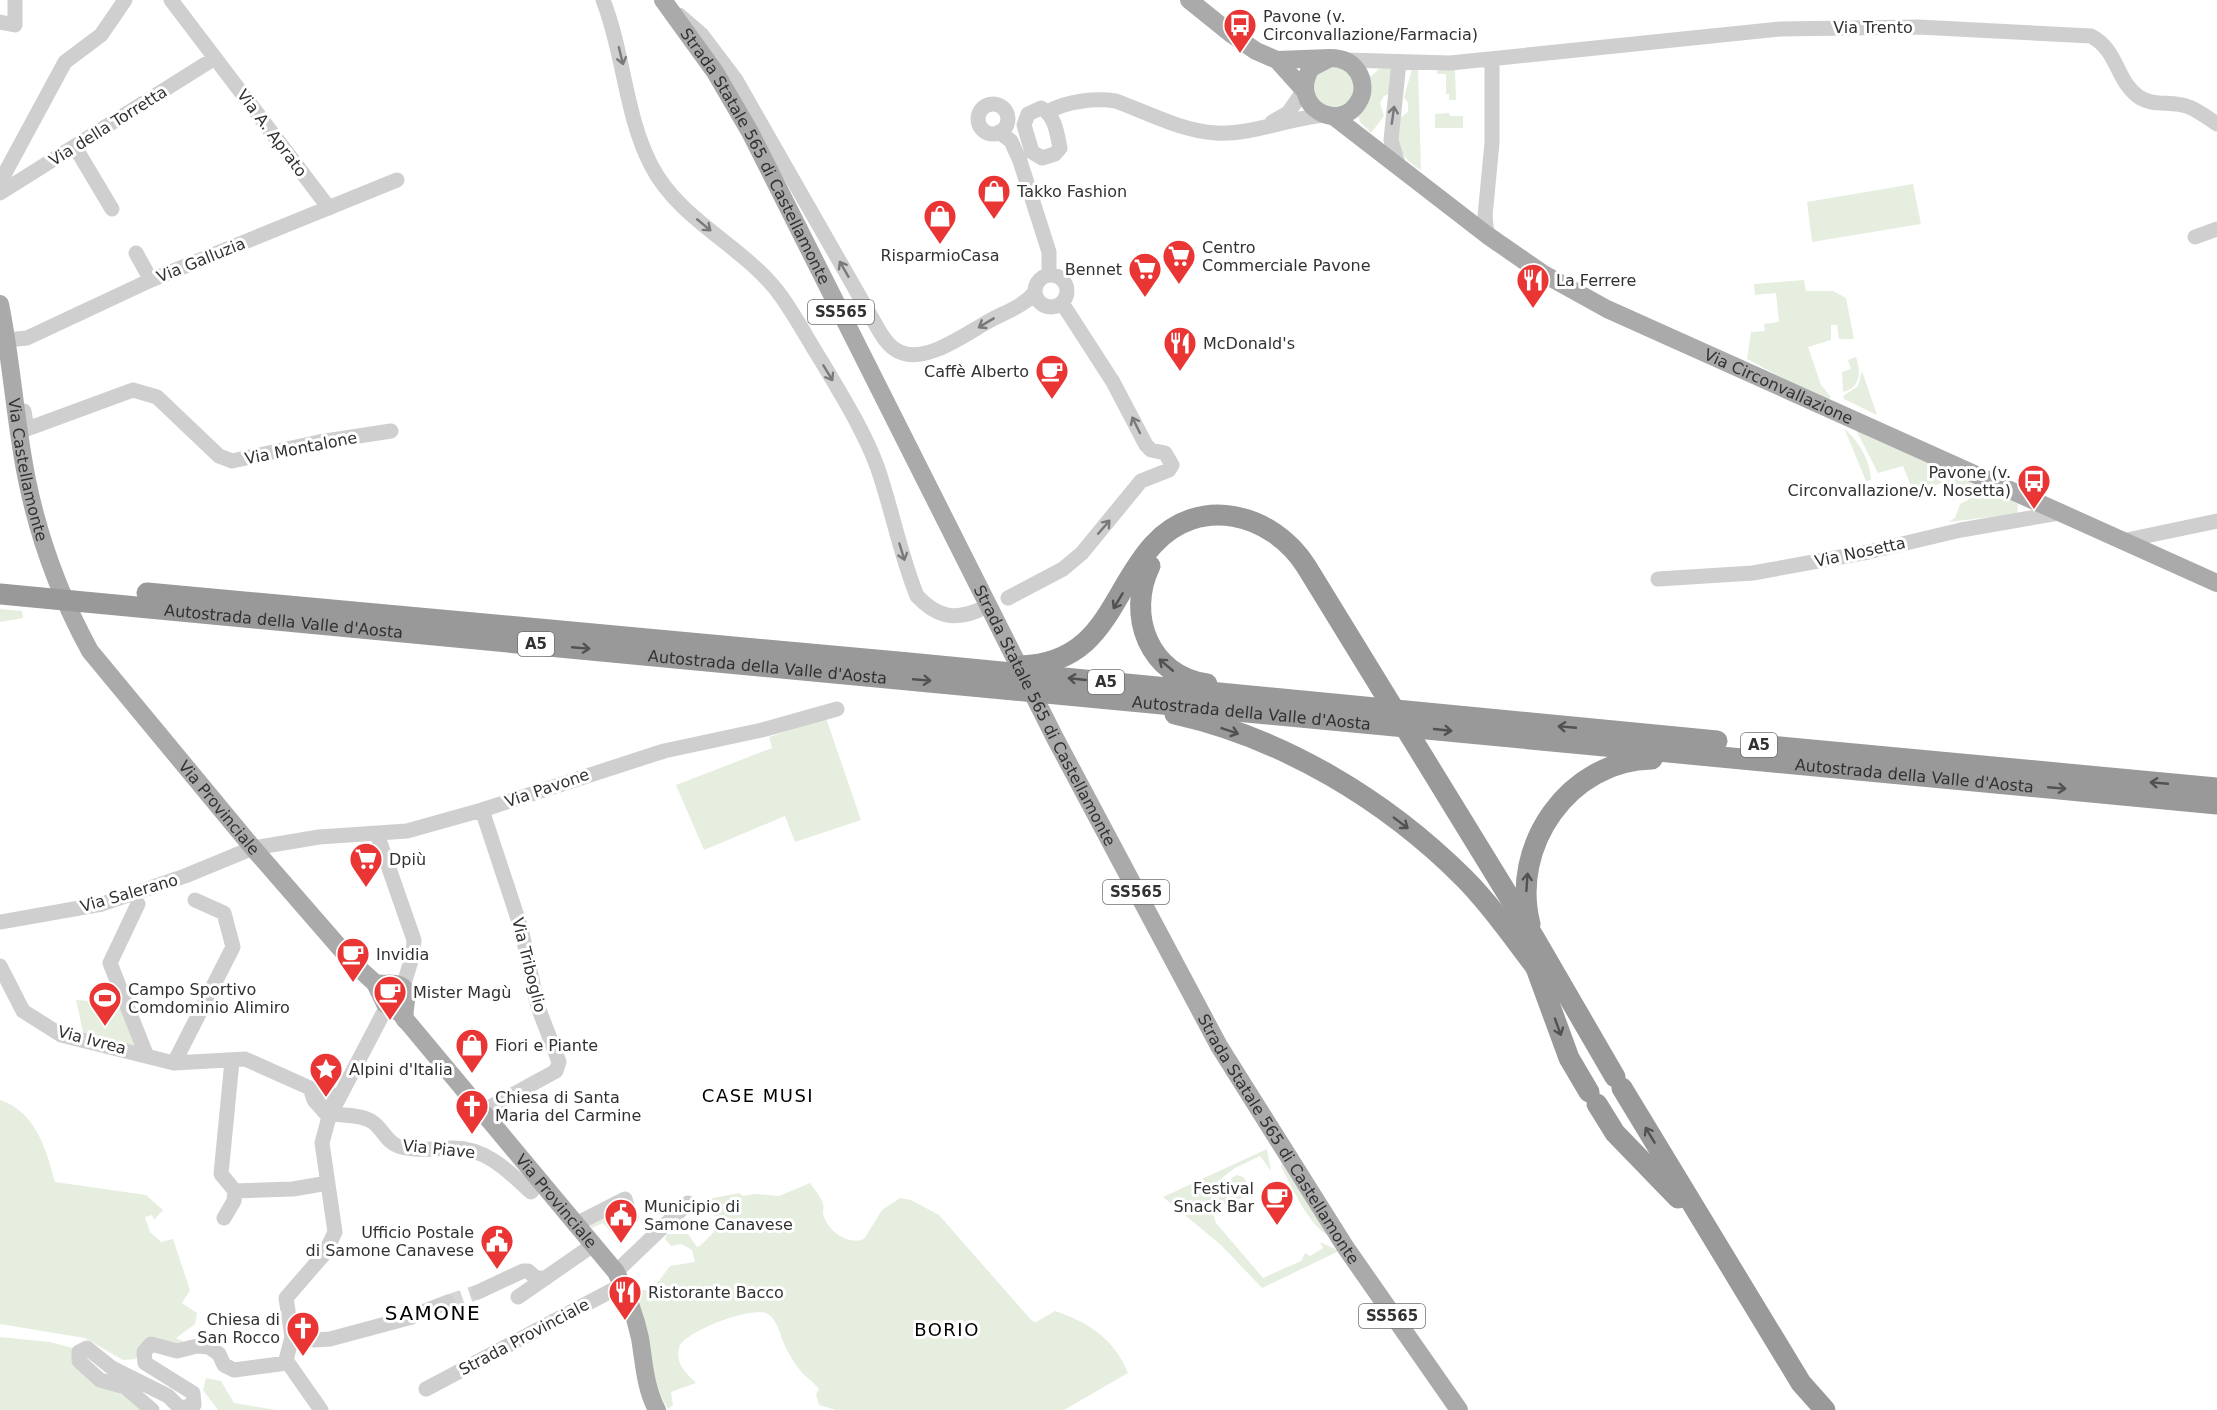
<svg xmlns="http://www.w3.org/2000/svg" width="2217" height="1410" viewBox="0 0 2217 1410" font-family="'DejaVu Sans',sans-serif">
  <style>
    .green { fill: #e6eee0 }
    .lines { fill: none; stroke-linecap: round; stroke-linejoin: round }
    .minor-tunnel { stroke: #d6d6d6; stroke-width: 15; stroke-dasharray: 15 8; stroke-linecap: butt }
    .minor { stroke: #cfcfcf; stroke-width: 15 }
    .major { stroke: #aaa; stroke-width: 18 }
    .highway { stroke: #999; stroke-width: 21 }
    .oneway { stroke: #797979 }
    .oneway2 { stroke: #515151 }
    .labels { text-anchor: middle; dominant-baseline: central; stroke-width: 6; stroke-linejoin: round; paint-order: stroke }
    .shield { fill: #fff; stroke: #707070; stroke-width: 1.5 }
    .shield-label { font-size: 15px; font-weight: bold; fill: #323232 }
    .poi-label { font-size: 16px; fill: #323232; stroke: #fff; text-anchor: start }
    .street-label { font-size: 16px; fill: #323232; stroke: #fff }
    .neighbourhood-label { font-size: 18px; letter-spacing: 1.5px; fill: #000; stroke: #fff }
    .quarter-label { font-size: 20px; letter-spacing: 1.5px; fill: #000; stroke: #fff }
  </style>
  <rect width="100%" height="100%" fill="#fff"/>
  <path class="green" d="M1329,63L1353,72L1355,98L1333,112L1311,95L1310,80Z
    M1394,67L1391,93L1384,96L1380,103L1384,116L1371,133L1360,122L1358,115L1370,77L1379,69Z
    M1418,68L1421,170C1397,155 1395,143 1400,118L1408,112V103L1404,97L1412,69Z
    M1437,70H1455L1456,100H1449V94H1446V74H1437Z
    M1449,113L1450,116H1463V128H1435V114Z
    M1913,184L1921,224L1812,242L1807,202Z
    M1804,280L1806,291H1833L1846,298L1854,339H1839L1837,325H1831V340L1808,347L1821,385L1831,397L1826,401L1747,359L1751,332L1765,331L1764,324L1779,322L1776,293L1755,295L1754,284Z
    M1856,357C1861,372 1861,388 1843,392L1842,372L1851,369L1848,360Z
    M1862,371L1877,415L1844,399L1843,396L1858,386Z
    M1844,428C1859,442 1870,459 1871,480L1866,481Z
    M1855,428L2018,504L2017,514L1948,522L1955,518L1960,504L1968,500L1967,494L1952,500L1947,481L1934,486L1933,483L1913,491L1903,466L1878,473Z
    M0,609L22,611L23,618L0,622Z
    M826,718L861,820L795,842L785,816L704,850L676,785L772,748L769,737Z
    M76,1000L120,1003L136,1049L84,1036Z
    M0,1100C36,1112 46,1149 55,1182L146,1195L163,1210L154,1220L152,1215L145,1217L150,1232L161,1242L173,1239L190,1290L182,1303L197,1313L195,1324L176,1338L189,1344H145L136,1359L123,1360L85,1338L0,1324Z
    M1267,1149L1271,1171L1260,1156L1235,1168L1223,1177L1213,1191L1211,1208L1216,1223L1263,1278L1301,1261L1305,1253L1310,1256L1323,1248L1320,1242L1339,1251L1262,1288L1221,1245L1163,1197Z
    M1282,1164L1329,1236C1309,1226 1291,1186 1281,1166Z
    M1237,1175L1243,1177L1253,1192L1228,1205L1223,1204L1219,1199C1220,1189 1228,1179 1237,1175Z
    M810,1183C814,1189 821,1197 823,1204C824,1206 823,1211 823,1213C826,1230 848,1246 864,1239L882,1210L900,1198L911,1200L939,1215L1032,1321L1036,1322L1055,1311C1089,1322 1115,1340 1128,1373L1064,1410H836L819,1405L816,1394L819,1389C813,1381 805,1377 800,1370C794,1363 789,1354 785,1346C780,1336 778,1320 768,1314C753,1305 682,1332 679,1348C675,1364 686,1373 696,1383L671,1392L673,1405L668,1409L656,1388L637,1301L642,1290H652L670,1266L695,1262L692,1250L681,1244L671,1246L665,1239L667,1234H688L697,1247L701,1245L722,1224L703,1200L739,1193L743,1196L755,1194L779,1196Z
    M614,1208L621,1226L611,1232L603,1223L592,1228L586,1221Z
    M0,1337L50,1342L73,1348V1361L144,1410H0Z
    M206,1378L221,1381L234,1403L276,1410H218L203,1390Z"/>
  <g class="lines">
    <path class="minor-tunnel" d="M448,1302L478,1292"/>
    <path class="minor" d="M171,0L329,208
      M603,0C624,53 625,115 651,165C680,222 745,246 781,296C796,317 808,340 822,362C842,396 863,429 877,466C892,509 900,554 917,596C936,616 953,621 979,610
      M679,15L702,35L736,80L869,313C877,326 885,346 900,352C926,364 967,333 989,321C1005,312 1023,307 1035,292
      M0,22L15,25V0
      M1346,60L1450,63L1780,29L1918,27L2091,36C2118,50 2116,81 2139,97C2154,107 2173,100 2189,107C2199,111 2208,118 2217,124
      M1399,62L1391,140L1399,167
      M978 119a15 15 0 1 1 30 0a15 15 0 1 1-30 0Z
      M1041,108C1055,115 1057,133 1060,148L1055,154L1042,158L1032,152L1024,125L1028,114Z
      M1048,112C1066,101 1095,98 1116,101C1148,113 1182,131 1216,133C1253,135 1289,118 1325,115
      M1272,122L1288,113L1304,90
      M999,132L1011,141L1020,161L1049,252V274
      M75,147L112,209
      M0,192L5,173L65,62L101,35L125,0
      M0,193L215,58
      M1487,235L1485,216L1492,143V60
      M2195,237L2217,229
      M136,253L151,280
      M1035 291a16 16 0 1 1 32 0a16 16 0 1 1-32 0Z
      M7,340L27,338L151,280L397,180
      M24,411L27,429L133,390L157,397L219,456L232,461L319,442L391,431
      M2122,541L2217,521
      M1658,579L1753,573L1868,552L1961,530L2059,513
      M1008,598L1063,569L1082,553L1141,481L1169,470L1172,465L1165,453L1151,450L1146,445L1113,382L1062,303
      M377,834L414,940L413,954L403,987
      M138,904L110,963L146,1054
      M0,922L102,904L185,876L253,848L319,837L407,831L482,810L664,751L762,730L837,709
      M0,966L23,1011L61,1035L174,1063L245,1059L310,1088L314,1100L329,1117L387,1006
      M174,1063L233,947L224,913L195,900
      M319 1099a7 7 0 1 1 14 0a7 7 0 1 1-14 0Z
      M481,1112L556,1071L559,1062L538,1007L521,928L482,810
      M331,1114C343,1115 361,1115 371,1121C382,1127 386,1142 398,1146C416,1152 435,1148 453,1148C486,1148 507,1170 531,1192L540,1181
      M235,1191L293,1189L328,1183
      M224,1218L234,1201L235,1191L221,1174L232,1061
      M576,1224L625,1199L631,1217
      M616,1272L688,1203
      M478,1292L523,1271H528L536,1278H546
      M518,1297L593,1245
      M425,1311L448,1302
      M292,1337L309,1334L314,1340L330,1339L412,1317
      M426,1389L622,1285
      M152,1410L125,1387L100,1380L79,1361V1352L87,1348L112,1368L168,1396L180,1408L194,1405L193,1393L145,1363L144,1352L151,1344L177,1351L197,1346L209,1347L219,1354L224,1365L234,1370L287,1363
      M321,1410L286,1360L292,1337L286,1298L325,1253L335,1232L322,1143L329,1117"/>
    <g class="major">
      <path id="s1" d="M663,0L715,72L750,132L1055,738L1219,1046L1346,1248L1459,1410"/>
      <path d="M1189,0L1230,33L1256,51L1277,60L1304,90"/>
      <path d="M1277,60L1330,58C1342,58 1352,62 1358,72C1363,80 1364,91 1360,99C1342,136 1287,107 1311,68L1330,58"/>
      <path id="s2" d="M1333,116L1487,235L1542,273L1607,309L2217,583"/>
      <path id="s3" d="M0,304C12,362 15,422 27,480C39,539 61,598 90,651L253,848L354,964L375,983L385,1004L400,1013L616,1272C627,1294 635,1315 640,1338C644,1362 645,1388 657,1410"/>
      <path d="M375,983C383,985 392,982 399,985C413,990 402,1008 405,1020"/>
    </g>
    <g class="highway">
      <path d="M1150,566C1126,615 1149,676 1207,684"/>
      <path d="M147,593L909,663L1717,741"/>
      <path id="s4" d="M0,594L2217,804"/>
      <path d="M1021,666C1105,663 1110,593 1153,545C1199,494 1272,513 1306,566L1535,939L1615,1077"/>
      <path d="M1175,714C1283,738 1386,800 1464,878C1492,906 1514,939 1538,970"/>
      <path d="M1769,746L2217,788"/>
      <path d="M1530,924C1510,846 1569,760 1652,759"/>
      <path d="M1532,957L1569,1058L1589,1092"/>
      <path d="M1622,1088L1801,1383L1825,1410"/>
      <path d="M1597,1104L1615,1133L1678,1198"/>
    </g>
  </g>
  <defs><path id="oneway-shaft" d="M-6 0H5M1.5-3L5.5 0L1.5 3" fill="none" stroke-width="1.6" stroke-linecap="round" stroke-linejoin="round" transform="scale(1.5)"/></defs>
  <g class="oneway">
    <use href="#oneway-shaft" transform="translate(621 56) rotate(76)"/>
    <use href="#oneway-shaft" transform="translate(1393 115) rotate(-82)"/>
    <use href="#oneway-shaft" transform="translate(704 225) rotate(40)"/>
    <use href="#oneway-shaft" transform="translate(844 269) rotate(-120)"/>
    <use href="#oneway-shaft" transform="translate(986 323) rotate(149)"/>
    <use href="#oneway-shaft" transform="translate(828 373) rotate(59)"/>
    <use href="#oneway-shaft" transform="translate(1136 425) rotate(-116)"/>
    <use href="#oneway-shaft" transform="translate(1104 527) rotate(-49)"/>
    <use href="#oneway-shaft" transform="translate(902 552) rotate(73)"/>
  </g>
  <g class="oneway2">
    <use href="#oneway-shaft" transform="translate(1118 601) rotate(121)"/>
    <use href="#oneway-shaft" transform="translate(581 648) rotate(5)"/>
    <use href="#oneway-shaft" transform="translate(1166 665) rotate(-140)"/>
    <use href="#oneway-shaft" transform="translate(1077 679) rotate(-174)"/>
    <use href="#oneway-shaft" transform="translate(922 680) rotate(5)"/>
    <use href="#oneway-shaft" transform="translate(1567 727) rotate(-175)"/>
    <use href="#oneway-shaft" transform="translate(1443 730) rotate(6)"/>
    <use href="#oneway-shaft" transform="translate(1230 731) rotate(19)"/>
    <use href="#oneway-shaft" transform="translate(2159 783) rotate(-175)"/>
    <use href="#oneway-shaft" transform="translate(2057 788) rotate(5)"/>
    <use href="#oneway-shaft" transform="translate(1401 823) rotate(37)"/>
    <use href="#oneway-shaft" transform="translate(1527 882) rotate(-86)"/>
    <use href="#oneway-shaft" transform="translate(1558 1027) rotate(70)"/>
    <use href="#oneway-shaft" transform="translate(1650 1135) rotate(-121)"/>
  </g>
  <defs>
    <symbol id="bus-pin" viewBox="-11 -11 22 30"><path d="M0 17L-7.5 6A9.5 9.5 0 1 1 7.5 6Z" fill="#e93534" stroke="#fff"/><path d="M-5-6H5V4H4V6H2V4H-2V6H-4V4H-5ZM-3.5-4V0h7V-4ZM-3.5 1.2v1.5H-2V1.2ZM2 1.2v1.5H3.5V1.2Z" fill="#fff"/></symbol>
    <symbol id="shop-pin" viewBox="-11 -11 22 30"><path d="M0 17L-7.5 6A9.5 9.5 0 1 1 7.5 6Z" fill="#e93534" stroke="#fff"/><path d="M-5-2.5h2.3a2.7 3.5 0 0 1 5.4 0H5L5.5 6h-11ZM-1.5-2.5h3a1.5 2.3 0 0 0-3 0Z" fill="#fff"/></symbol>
    <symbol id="supermarket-pin" viewBox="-11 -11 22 30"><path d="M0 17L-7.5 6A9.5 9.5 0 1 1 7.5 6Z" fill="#e93534" stroke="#fff"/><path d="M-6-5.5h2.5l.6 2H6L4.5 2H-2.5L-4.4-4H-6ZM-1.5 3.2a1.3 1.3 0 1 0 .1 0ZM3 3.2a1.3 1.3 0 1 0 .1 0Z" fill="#fff"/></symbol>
    <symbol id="restaurant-pin" viewBox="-11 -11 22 30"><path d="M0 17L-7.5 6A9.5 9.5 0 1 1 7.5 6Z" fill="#e93534" stroke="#fff"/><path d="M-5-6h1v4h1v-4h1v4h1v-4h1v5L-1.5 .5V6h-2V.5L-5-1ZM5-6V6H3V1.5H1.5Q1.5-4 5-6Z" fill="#fff"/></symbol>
    <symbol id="cafe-pin" viewBox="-11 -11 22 30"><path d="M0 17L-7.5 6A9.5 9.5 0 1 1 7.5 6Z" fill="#e93534" stroke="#fff"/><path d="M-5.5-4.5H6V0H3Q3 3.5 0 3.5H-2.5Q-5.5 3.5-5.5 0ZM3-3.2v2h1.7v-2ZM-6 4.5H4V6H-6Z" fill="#fff"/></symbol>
    <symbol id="stadium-pin" viewBox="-11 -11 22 30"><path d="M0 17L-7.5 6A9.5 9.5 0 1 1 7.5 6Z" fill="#e93534" stroke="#fff"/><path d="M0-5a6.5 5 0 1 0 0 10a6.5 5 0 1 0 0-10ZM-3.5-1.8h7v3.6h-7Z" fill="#fff"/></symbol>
    <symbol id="sight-pin" viewBox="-11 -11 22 30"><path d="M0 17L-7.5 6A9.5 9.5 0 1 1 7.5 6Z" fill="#e93534" stroke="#fff"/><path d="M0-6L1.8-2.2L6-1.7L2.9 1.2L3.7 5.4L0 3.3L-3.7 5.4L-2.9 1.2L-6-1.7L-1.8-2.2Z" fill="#fff"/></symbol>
    <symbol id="church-pin" viewBox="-11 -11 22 30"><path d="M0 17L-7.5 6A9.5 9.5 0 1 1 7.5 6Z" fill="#e93534" stroke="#fff"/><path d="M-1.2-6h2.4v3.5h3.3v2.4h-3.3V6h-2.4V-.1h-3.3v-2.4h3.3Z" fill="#fff"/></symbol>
    <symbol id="civic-pin" viewBox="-11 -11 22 30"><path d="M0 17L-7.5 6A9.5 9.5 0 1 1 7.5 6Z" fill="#e93534" stroke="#fff"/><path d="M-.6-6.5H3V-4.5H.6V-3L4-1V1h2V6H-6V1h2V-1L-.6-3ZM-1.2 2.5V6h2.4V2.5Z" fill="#fff"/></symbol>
  </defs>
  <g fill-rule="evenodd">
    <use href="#bus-pin" x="1221" y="6" width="38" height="52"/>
    <use href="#shop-pin" x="975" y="172" width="38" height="52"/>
    <use href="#shop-pin" x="921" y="197" width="38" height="52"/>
    <use href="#supermarket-pin" x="1160" y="237" width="38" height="52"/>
    <use href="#supermarket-pin" x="1126" y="250" width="38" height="52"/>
    <use href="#restaurant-pin" x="1514" y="261" width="38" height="52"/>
    <use href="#restaurant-pin" x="1161" y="324" width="38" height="52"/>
    <use href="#cafe-pin" x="1033" y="352" width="38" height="52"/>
    <use href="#bus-pin" x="2015" y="462" width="38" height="52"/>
    <use href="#supermarket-pin" x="347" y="840" width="38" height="52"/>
    <use href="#cafe-pin" x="334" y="935" width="38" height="52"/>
    <use href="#cafe-pin" x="371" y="973" width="38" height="52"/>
    <use href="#stadium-pin" x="86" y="979" width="38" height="52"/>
    <use href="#shop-pin" x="453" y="1026" width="38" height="52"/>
    <use href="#sight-pin" x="307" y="1050" width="38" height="52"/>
    <use href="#church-pin" x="453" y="1087" width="38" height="52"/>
    <use href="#cafe-pin" x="1258" y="1178" width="38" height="52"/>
    <use href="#civic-pin" x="602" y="1196" width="38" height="52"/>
    <use href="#civic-pin" x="478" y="1222" width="38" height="52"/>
    <use href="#restaurant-pin" x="606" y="1273" width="38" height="52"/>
    <use href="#church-pin" x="284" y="1309" width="38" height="52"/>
  </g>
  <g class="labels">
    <g class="shield">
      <rect x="808" y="300" width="66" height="24" rx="4.5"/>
      <rect x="518" y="632" width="36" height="24" rx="4.5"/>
      <rect x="1088" y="670" width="36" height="24" rx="4.5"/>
      <rect x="1741" y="733" width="36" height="24" rx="4.5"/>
      <rect x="1103" y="880" width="66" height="24" rx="4.5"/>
      <rect x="1359" y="1304" width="66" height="24" rx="4.5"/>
    </g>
    <g class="shield-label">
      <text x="841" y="312">SS565</text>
      <text x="536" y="644">A5</text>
      <text x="1106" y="682">A5</text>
      <text x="1759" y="745">A5</text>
      <text x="1136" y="892">SS565</text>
      <text x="1392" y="1316">SS565</text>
    </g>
    <g class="poi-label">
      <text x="1263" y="16">Pavone (v.<tspan x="1263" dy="18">Circonvallazione/Farmacia)</tspan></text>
      <text x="1017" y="191">Takko Fashion</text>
      <text x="1202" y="247">Centro<tspan x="1202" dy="18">Commerciale Pavone</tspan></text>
      <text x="940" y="255" text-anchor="middle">RisparmioCasa</text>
      <text x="1122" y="269" text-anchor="end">Bennet</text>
      <text x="1556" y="280">La Ferrere</text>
      <text x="1203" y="343">McDonald's</text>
      <text x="1029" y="371" text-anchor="end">Caffè Alberto</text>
      <text x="2011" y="472" text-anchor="end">Pavone (v.<tspan x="2011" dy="18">Circonvallazione/v. Nosetta)</tspan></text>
      <text x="389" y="859">Dpiù</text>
      <text x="376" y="954">Invidia</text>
      <text x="128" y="989">Campo Sportivo<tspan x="128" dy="18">Comdominio Alimiro</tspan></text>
      <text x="413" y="992">Mister Magù</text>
      <text x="495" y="1045">Fiori e Piante</text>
      <text x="349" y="1069">Alpini d'Italia</text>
      <text x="495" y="1097">Chiesa di Santa<tspan x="495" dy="18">Maria del Carmine</tspan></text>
      <text x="1254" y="1188" text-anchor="end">Festival<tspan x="1254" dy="18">Snack Bar</tspan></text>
      <text x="644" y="1206">Municipio di<tspan x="644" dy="18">Samone Canavese</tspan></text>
      <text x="474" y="1232" text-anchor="end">Ufficio Postale<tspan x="474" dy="18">di Samone Canavese</tspan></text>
      <text x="648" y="1292">Ristorante Bacco</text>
      <text x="280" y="1319" text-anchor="end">Chiesa di<tspan x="280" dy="18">San Rocco</tspan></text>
    </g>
    <g class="street-label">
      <text x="1873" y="27">Via Trento</text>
      <text transform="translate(108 126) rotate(-32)">Via della Torretta</text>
      <text transform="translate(272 133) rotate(53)">Via A. Aprato</text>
      <text stroke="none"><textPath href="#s1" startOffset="182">Strada Statale 565 di Castellamonte</textPath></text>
      <text transform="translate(201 260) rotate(-22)">Via Galluzia</text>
      <text stroke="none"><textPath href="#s2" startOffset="524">Via Circonvallazione</textPath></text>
      <text transform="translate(301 448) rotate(-11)">Via Montalone</text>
      <text stroke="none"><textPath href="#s3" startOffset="168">Via Castellamonte</textPath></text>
      <text transform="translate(1860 552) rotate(-12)">Via Nosetta</text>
      <text stroke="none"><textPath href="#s4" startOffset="285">Autostrada della Valle d'Aosta</textPath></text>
      <text stroke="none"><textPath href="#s4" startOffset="771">Autostrada della Valle d'Aosta</textPath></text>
      <text stroke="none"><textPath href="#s4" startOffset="1257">Autostrada della Valle d'Aosta</textPath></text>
      <text stroke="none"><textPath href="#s1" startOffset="812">Strada Statale 565 di Castellamonte</textPath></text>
      <text stroke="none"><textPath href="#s4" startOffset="1923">Autostrada della Valle d'Aosta</textPath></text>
      <text transform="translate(547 788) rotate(-19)">Via Pavone</text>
      <text stroke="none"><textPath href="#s3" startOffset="564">Via Provinciale</textPath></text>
      <text transform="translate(129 893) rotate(-16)">Via Salerano</text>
      <text transform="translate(529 965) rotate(76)">Via Triboglio</text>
      <text transform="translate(92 1040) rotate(15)">Via Ivrea</text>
      <text stroke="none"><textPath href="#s1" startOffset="1296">Strada Statale 565 di Castellamonte</textPath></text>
      <text transform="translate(439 1149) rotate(6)">Via Piave</text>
      <text stroke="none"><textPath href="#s3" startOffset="1084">Via Provinciale</textPath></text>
      <text transform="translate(524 1337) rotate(-28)">Strada Provinciale</text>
    </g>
    <g class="neighbourhood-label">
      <text x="758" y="1095">CASE MUSI</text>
      <text x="947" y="1329">BORIO</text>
    </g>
    <g class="quarter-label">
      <text x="433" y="1313">SAMONE</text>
    </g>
  </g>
</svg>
